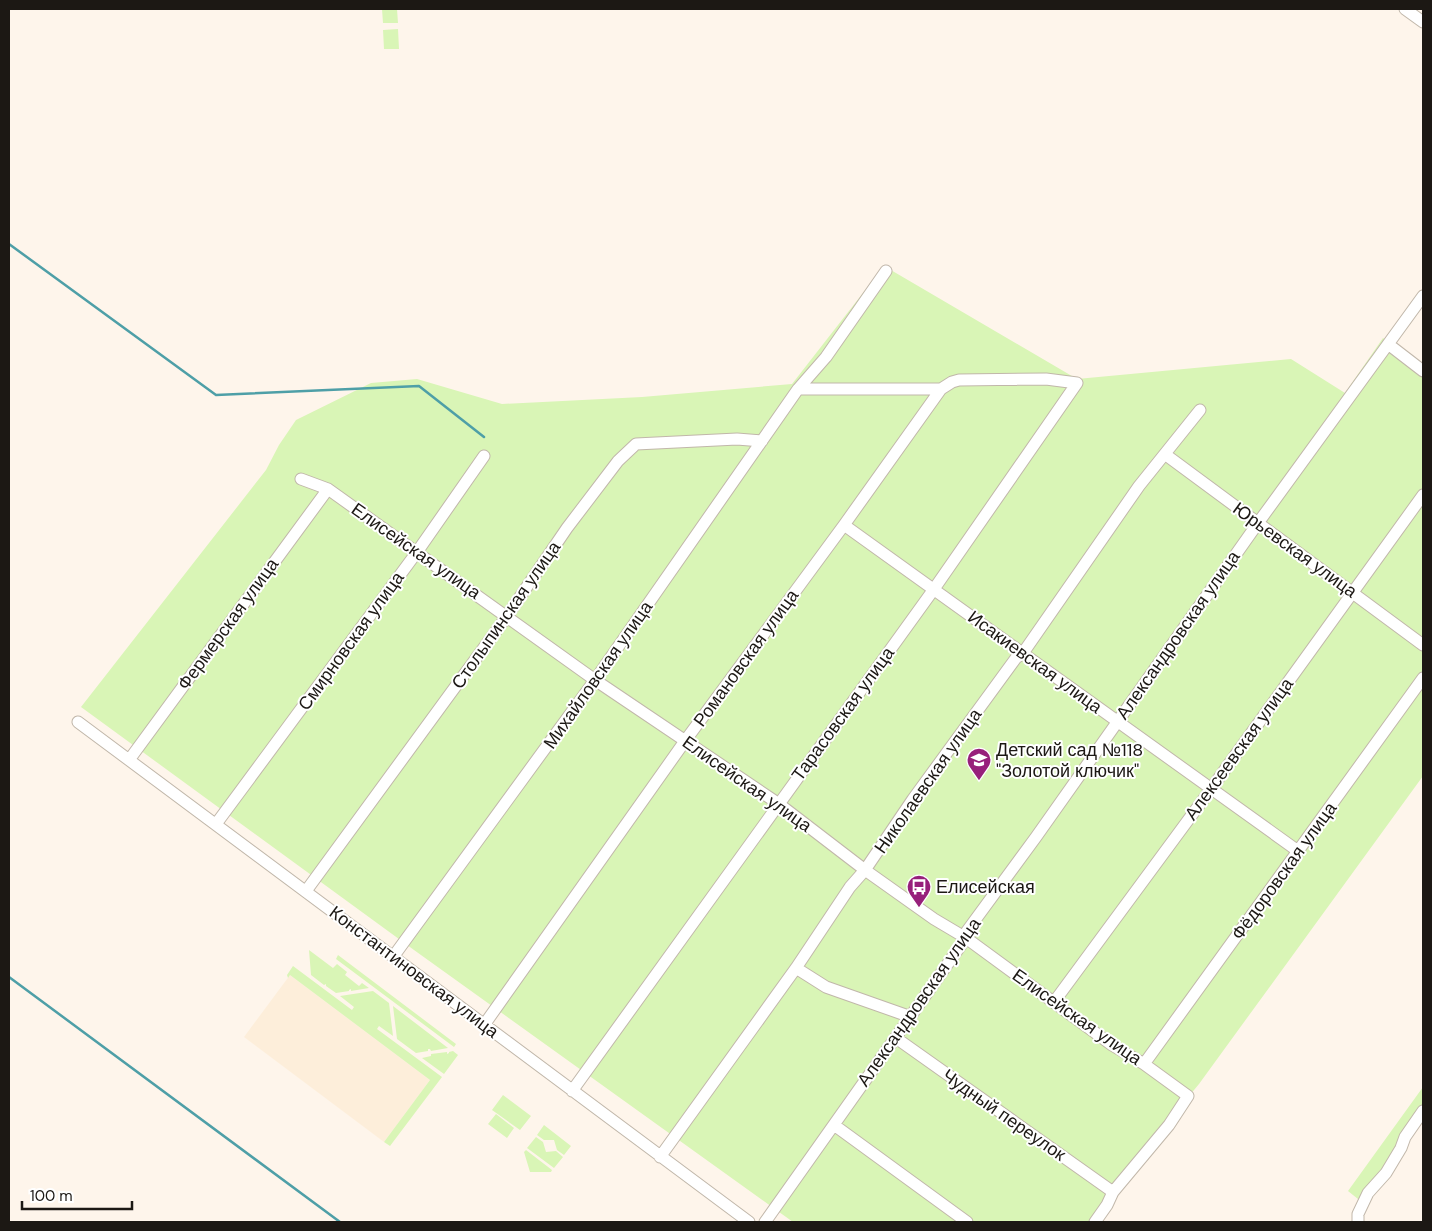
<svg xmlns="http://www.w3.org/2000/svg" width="1432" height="1231" viewBox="0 0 1432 1231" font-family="'DM Sans',sans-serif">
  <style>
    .built { fill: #fdeeda }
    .green { fill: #d9f5b6 }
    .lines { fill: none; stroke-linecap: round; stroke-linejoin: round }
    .stream { stroke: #4e9fa7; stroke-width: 2.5 }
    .minor-casing { stroke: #c1b7aa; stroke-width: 13 }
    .minor { stroke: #fff; stroke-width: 11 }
    .labels { text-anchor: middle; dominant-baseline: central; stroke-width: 4; stroke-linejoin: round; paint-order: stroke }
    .street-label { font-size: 18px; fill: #1c1814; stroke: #fff }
    .poi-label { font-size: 18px; fill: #1c1814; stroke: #fff; text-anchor: start }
  </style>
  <rect width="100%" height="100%" fill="#fef5eb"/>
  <path class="built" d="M290,975L430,1080L384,1142L244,1037Z"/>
  <path class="green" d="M382,9H397L398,23H383Z
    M398,29L399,49H384L383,30Z
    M884,266L1077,379L1291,359L1345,393L1383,338L1423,367V776L1199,1084L1169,1120L1089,1222H793L414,950L81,707L266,470L279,445L296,420L371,383L417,379L502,404L642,397L792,384Z
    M309,950L333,968L337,964L347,972L345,975L359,986L362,983L369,988L351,991V989L349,990V991L336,993L326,986V984L324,985L311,975Z
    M338,955L456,1044L454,1047L336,959Z
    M293,966L352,1010L354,1007L340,996L373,991L389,1003L393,1036L379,1026L377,1029L442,1077L390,1146L384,1142L430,1080L290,975L288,978L287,975Z
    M393,1006L448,1048L431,1051L430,1049H428V1051L416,1053L397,1039Z
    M453,1051L458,1055L444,1074L422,1058L431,1056V1054L447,1052V1054L449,1053V1052Z
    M1423,1087V1121L1363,1203L1348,1191Z
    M503,1095L531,1116L520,1130L492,1110Z
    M496,1114L514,1128L507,1138L488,1124Z
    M544,1125L571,1146L564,1155L557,1150L554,1140H544L537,1135Z
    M536,1137L543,1142L546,1152L556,1151L563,1157L554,1168L527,1148Z
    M526,1150L552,1170L551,1172H530L524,1152Z"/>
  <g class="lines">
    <path class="stream" d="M9,244L216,395L419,386L484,437
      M9,977L340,1222"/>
    <defs>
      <path id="minor" d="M1405,9L1423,22
        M1388,344L1423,371
        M1166,455L1423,645
        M301,479L328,489L595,680L779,804L865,870L934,919L966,938L1112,1045L1144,1064L1188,1096L1169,1125L1113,1192L1107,1205L1095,1222
        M844,525L1298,851
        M78,722L749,1222
        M129,760L328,489
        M216,824L417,552L484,456
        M306,891L507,616L567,528L618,461L636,444L737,439L762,441
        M393,957L595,680L798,389L826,357L886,271
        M796,968L826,987L911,1017
        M1054,1002L1211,789L1423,495
        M484,1025L685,741L844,525L941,389
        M896,1038L1113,1192
        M1144,1064L1423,678
        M572,1091L934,589L1077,383L1046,379L959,380L952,382L941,389H798
        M834,1125L967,1222
        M660,1157L796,968L850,887L865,870L913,799L1016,658L1023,653L1139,486L1200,410
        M765,1222L966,938L967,931L1036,837L1258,523L1423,296
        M1358,1222V1214L1368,1193L1386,1173L1401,1148L1405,1137L1423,1111"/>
    </defs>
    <use href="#minor" class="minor-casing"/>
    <use href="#minor" class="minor"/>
  </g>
  <defs>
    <symbol id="school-pin" viewBox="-11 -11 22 30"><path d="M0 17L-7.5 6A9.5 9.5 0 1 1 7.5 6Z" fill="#97207b" stroke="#fff"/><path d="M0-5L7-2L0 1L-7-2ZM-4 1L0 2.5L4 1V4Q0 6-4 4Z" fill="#fff"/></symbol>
    <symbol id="bus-pin" viewBox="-11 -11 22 30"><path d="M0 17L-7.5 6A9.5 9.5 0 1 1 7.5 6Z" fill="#97207b" stroke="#fff"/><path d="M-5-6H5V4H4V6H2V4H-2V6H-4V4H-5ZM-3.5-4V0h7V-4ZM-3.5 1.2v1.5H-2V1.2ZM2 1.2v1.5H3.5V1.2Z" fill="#fff"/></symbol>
  </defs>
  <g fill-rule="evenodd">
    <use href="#school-pin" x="965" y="746" width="28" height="38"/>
    <use href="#bus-pin" x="905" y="873" width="28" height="38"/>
  </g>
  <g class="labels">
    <g class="street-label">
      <text transform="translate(1295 550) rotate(36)">Юрьевская улица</text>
      <text transform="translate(416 551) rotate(35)">Елисейская улица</text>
      <text transform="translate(506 615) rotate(-55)">Столыпинская улица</text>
      <text transform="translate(228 624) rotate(-54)">Фермерская улица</text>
      <text transform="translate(1178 635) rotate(-55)">Александровская улица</text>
      <text transform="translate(351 641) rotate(-54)">Смирновская улица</text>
      <text transform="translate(746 658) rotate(-54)">Романовская улица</text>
      <text transform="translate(1035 662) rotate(36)">Исакиевская улица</text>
      <text transform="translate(598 675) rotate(-55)">Михайловская улица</text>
      <text transform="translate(843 714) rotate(-54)">Тарасовская улица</text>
      <text transform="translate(1239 749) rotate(-54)">Алексеевская улица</text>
      <text transform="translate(928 781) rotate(-55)">Николаевская улица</text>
      <text transform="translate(747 784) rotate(35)">Елисейская улица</text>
      <text transform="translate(1284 871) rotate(-54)">Фёдоровская улица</text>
      <text transform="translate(414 972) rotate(37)">Константиновская улица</text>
      <text transform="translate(919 1002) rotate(-55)">Александровская улица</text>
      <text transform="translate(1077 1017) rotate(35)">Елисейская улица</text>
      <text transform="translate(1004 1115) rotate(35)">Чудный переулок</text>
    </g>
    <g class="poi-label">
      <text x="996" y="750">Детский сад №118<tspan x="996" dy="21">"Золотой ключик"</tspan></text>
      <text x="936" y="887">Елисейская</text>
    </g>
  </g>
  <rect width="1432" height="1231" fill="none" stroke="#1c1814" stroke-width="20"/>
  <path d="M22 1201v8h110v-8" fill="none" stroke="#1c1814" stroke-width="2.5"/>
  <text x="30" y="1201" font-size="15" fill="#1c1814" stroke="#ffffff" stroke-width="4" paint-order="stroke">100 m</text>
</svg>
